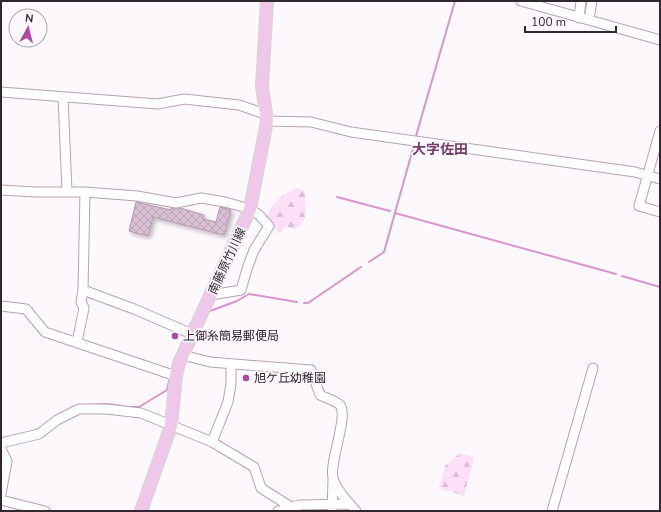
<svg xmlns="http://www.w3.org/2000/svg" width="661" height="512" viewBox="0 0 661 512" font-family="'Nunito Sans','Noto Sans JP',sans-serif">
  <style>
    .forest { fill: url(#forest-firs) }
    .lines { fill: none; stroke-linecap: round; stroke-linejoin: round }
    .stream { stroke: #d895ce; stroke-width: 2 }
    .building { fill: url(#building-cross-hatch); stroke: #b199ac; filter: url(#shadow) }
    .minor-casing { stroke: #b9a1b4; stroke-width: 11 }
    .major-casing { stroke: #d6d4d5; stroke-width: 14 }
    .minor { stroke: #fff; stroke-width: 9 }
    .major { stroke: #efc7e9; stroke-width: 12 }
    .poi-dot { fill: #b246a6; stroke: #fdf8fc; stroke-width: 1.5 }
    .labels { text-anchor: middle; dominant-baseline: central; stroke-width: 3.5; stroke-linejoin: round; paint-order: stroke }
    .street-label { font-size: 12px; fill: #31272f; stroke: #fdf8fc }
    .poi-label { font-size: 12px; fill: #31272f; stroke: #fdf8fc; text-anchor: start }
    .quarter-label { font-size: 14px; font-weight: bold; fill: #743d6d; stroke: #fdf8fc }
  </style>
  <defs>
    <pattern id="forest-firs" width="22" height="20" patternUnits="userSpaceOnUse"><rect width="22" height="20" fill="#fddff7"/><path d="M5 1l3.5 6h-7zM16 11l3.5 6h-7z" fill="#d9bfd4"/></pattern>
    <pattern id="building-cross-hatch" width="8" height="8" patternUnits="userSpaceOnUse"><rect width="8" height="8" fill="#d8bfd3"/><path d="M0 0l8 8M0 8l8-8" fill="none" stroke="#baa4b5"/></pattern>
    <filter id="shadow"><feDropShadow dx="2.5" dy="2.5" stdDeviation="2" flood-color="#0004"/></filter>
  </defs>
  <rect width="100%" height="100%" fill="#fdf8fc"/>
  <path class="forest" d="M296,188L305,191C304,208 311,219 294,230L286,226L280,233L266,219L271,208L279,198Z
    M460,453L474,457L464,496L439,488L445,466Z"/>
  <g class="lines">
    <path class="stream" d="M416,136L455,1
      M337,197L390,211
      M395,213L616,274
      M369,262L384,252L414,145
      M622,276L660,287
      M304,303H308L361,267
      M210,311L237,301L249,294L297,302
      M86,405L107,404L121,406
      M127,407H139L167,390L170,377
      M71,408L79,405"/>
  </g>
  <path class="building" d="M136,202L171,210V208H180L204,215L203,219L216,222L220,207L231,210L224,235L153,217L148,236L129,231Z"/>
  <g class="lines">
    <defs>
      <path id="minor" d="M521,1L660,40
        M579,18L581,1
        M589,20L592,1
        M1,92L158,104L184,99L239,105L265,114
        M63,97L67,191
        M267,121L311,122L351,132L635,172L660,179
        M660,131L639,206L660,212
        M1,190L36,192H85L137,196L176,203L201,198L225,202L250,209L259,215L269,226L254,250L247,269L241,290L211,295
        M85,192L83,290L134,309L192,334
        M1,306L26,309L45,332L176,376
        M77,342L84,308L81,302L83,290
        M183,355L210,362L311,370L320,395C326,398 336,401 340,405C349,416 329,461 333,478C336,490 348,502 356,511
        M212,442L228,402L231,384V364
        M1,443L39,434L57,420L79,409H106L141,413L212,442L254,467L261,488L291,507L300,505L350,504
        M1,449L7,461L1,494
        M1,500L45,511
        M278,511L291,507
        M332,511L333,480
        M552,511L593,368"/>
      <path id="major" d="M141,511L171,426L176,376L179,363L250,209L267,121L262,86L267,1"/>
    </defs>
    <use href="#minor" class="minor-casing"/>
    <use href="#major" class="major-casing"/>
    <use href="#minor" class="minor"/>
    <use href="#major" class="major"/>
  </g>
  <g class="poi-dot">
    <circle cx="175" cy="336" r="4"/>
    <circle cx="246" cy="378" r="4"/>
  </g>
  <g class="labels">
    <g class="street-label">
      <text transform="translate(227 261) rotate(-65)">南藤原竹川線</text>
    </g>
    <g class="poi-label">
      <text x="183" y="336">上御糸簡易郵便局</text>
      <text x="254" y="378">旭ケ丘幼稚園</text>
    </g>
    <g class="quarter-label">
      <text x="440" y="149">大字佐田</text>
    </g>
  </g>
  <rect width="661" height="512" fill="none" stroke="#31272f" stroke-width="4"/>
  <g transform="translate(28 28) rotate(7)"><circle r="19" fill="#fdf8fc" stroke="#aba4aa"/>
  <path d="M0-3L7 15L0 10L-7 15Z" fill="#b246a6"/>
  <text y="-6" font-size="11" font-weight="bold" text-anchor="middle" fill="#31272f">N</text>
  </g>
  <path d="M525 26v6h91v-6" fill="none" stroke="#31272f" stroke-width="2"/>
  <text x="531" y="26" font-size="12" fill="#31272f" stroke="#fdf8fc" stroke-width="3" paint-order="stroke">100 m</text>
</svg>
